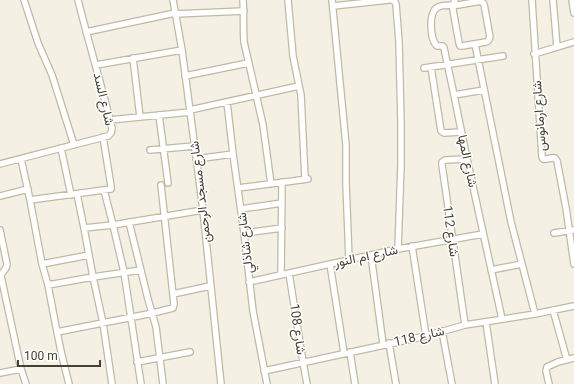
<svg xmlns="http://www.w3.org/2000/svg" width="574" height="384" viewBox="0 0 574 384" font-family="Roboto,Vazirmatn,sans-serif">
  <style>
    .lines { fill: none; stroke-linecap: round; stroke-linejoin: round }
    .street-casing { stroke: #c0b9a5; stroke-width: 8 }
    .street { stroke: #fff; stroke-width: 5.5 }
    .labels { text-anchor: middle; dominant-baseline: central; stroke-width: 3; stroke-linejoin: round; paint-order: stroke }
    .street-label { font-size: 13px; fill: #464033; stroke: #fff }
  </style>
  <rect width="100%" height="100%" fill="#f4f0e3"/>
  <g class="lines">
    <defs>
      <path id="street" d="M24,0L38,43L52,75L74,145
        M173,0L182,50L203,210L221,384
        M243,0C244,14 243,28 244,42L263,125L271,184
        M288,0L293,56L301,95L305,179
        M332,0L346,145V183L349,260
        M392,0L395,2L396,4L399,42L401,123V165L398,249
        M455,0L453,5V10L459,43L460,46H462L486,42L488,41L490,37L484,4L481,1L458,5C452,6 444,4 438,7C428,12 430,40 437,46H443L444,48L454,95L467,159L502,319
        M532,0L542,157L543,159C547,160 551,157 555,158L557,161L566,208L574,264
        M553,0L557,47
        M572,0L574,13
        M333,6L389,0
        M175,14L244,11
        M86,32L175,13
        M475,44L511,222L535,314
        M534,54L574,42
        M133,58L140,117
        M96,65L182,50
        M431,67L441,131L444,133L461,132
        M424,68L503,56
        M185,76L248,63
        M454,95L484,90
        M227,102L233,154L244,233L253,311L267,384
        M190,110L299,86
        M159,115L168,183
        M110,120L190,112
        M61,148L71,195
        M150,150L194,146
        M21,159L30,200L42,264L48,285L57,332L62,356L69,384
        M196,159L233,154
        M0,164L108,136L111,133L112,128L110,120C100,80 88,40 78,0
        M238,188L308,179
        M104,190L113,225L124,272L141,384
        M77,194L84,228L93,277L103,323L112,384
        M0,196L28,189
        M30,200L111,189V186L103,137
        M241,209L282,203
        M129,222L148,299L156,327L163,384
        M84,228L113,225L203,210
        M0,230L7,264C7,270 2,271 1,276L21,369L26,384
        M244,233L282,228
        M554,233L574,230
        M412,246L426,336
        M371,255L383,344
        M42,264L89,255
        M330,264L344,353
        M491,270L522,264
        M289,273L303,362L307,384
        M281,275L282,182
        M249,282L398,249L483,234
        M48,285L93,277L141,270
        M173,294L210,286
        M553,310L567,360
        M486,322L495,384
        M465,325L442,165V162L445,160L467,159
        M442,331L452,384
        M57,332L153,313L173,308L174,304L161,185
        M389,343L396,384
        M350,352L355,384
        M137,362L190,352
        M264,371L426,336L465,325L535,314L574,306
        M0,373L21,369
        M549,384L546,371L547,367L558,362L574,358"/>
    </defs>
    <use href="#street" class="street-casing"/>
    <use href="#street" class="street"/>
  </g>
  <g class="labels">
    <g class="street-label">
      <text transform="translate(104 99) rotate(77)">شارع السد</text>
      <text transform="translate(539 116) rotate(-94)">شارع ارمانوس</text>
      <text transform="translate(468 161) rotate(78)">شارع المها</text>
      <text transform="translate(200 192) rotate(-97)">شارع مسجد الرحمن</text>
      <text transform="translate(451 231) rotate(82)">شارع 112</text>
      <text transform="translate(245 243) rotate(-97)">شارع شاذلي</text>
      <text transform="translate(366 256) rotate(-12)">شارع ام النور</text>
      <text transform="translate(298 329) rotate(82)">شارع 108</text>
      <text transform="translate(419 336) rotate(-13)">شارع 118</text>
    </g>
  </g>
  <path d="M18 360v6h82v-6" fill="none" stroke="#464033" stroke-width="2"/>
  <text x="24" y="360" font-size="12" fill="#464033" stroke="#ffffff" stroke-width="3" paint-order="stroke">100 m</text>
</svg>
